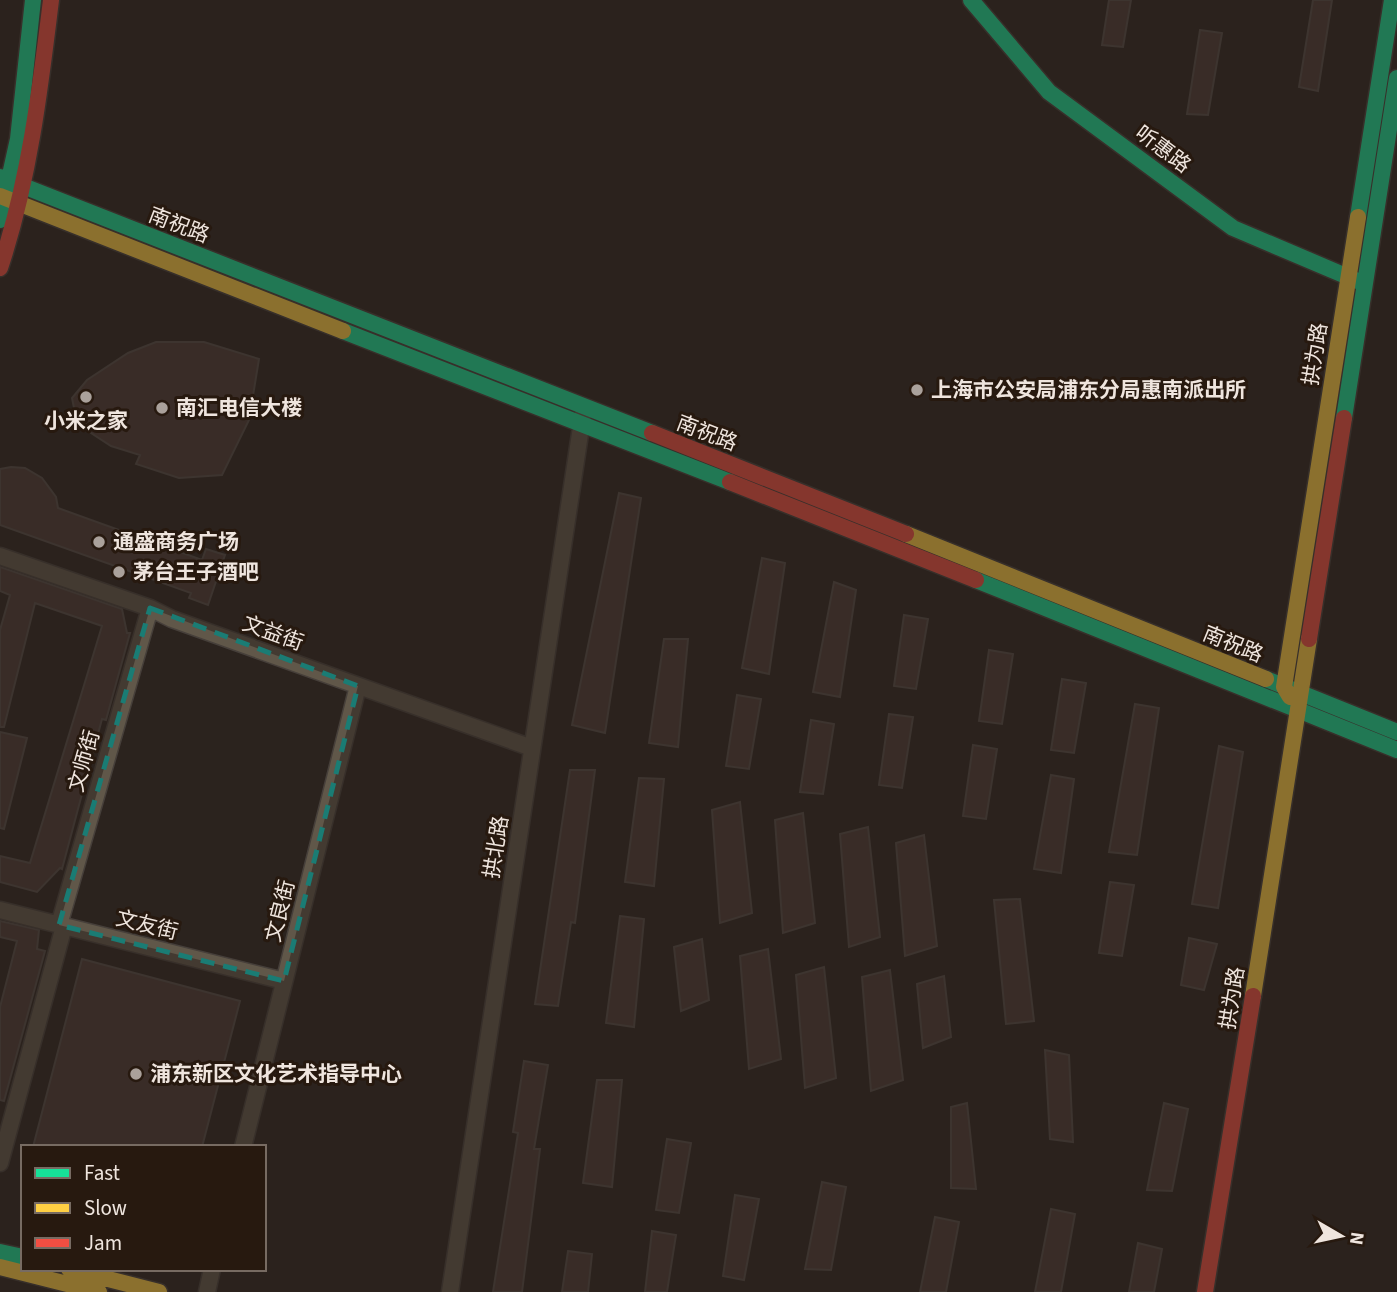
<svg xmlns="http://www.w3.org/2000/svg" width="1397" height="1292" viewBox="0 0 1397 1292" font-family="'Source Sans 3','Noto Sans SC',sans-serif">
  <style>
    .building { fill: #4a3934; stroke: #524a46; stroke-width: 2 }
    .lines { fill: none; stroke-linecap: round; stroke-linejoin: round }
    .street-casing { stroke: #463f3a; stroke-width: 19 }
    .fast-casing { stroke: #463f3a; stroke-width: 19 }
    .slow-casing { stroke: #463f3a; stroke-width: 19 }
    .jam-casing { stroke: #463f3a; stroke-width: 19 }
    .street { stroke: #605749; stroke-width: 16 }
    .fast { stroke: #16e098; stroke-width: 16 }
    .slow { stroke: #ffcf43; stroke-width: 16 }
    .jam { stroke: #f24e42; stroke-width: 16 }
    .marked { fill: none; stroke: #1a7c74; stroke-width: 5; stroke-dasharray: 14 9; stroke-linejoin: round }
    .poi-dot { fill: #aaa19b; stroke: #27190f; stroke-width: 2.5 }
    .labels { text-anchor: middle; dominant-baseline: central; stroke-width: 6; stroke-linejoin: round; paint-order: stroke }
    .street-label { font-size: 21px; fill: #efe5de; stroke: #27190f }
    .poi-label { font-size: 21px; font-weight: bold; fill: #efe5de; stroke: #27190f; text-anchor: start }
  </style>
  <rect width="100%" height="100%" fill="#2b231e"/>
  <path class="building" d="M1109,0H1131L1123,47L1102,45Z
    M1313,0H1332L1318,91L1299,87Z
    M1200,30L1222,33L1208,115L1187,114Z
    M156,342H204L259,359L249,420L222,475L179,478L136,464L140,455L111,446L88,431L76,418L72,398L87,380L128,353Z
    M11,467L25,468L42,478L56,497L58,508L202,560L206,549L225,555L208,605L189,598L191,593L0,525V469Z
    M619,493L641,498L605,733L572,725Z
    M762,558L785,563L769,674L742,668Z
    M0,567L122,609L127,633H130L106,720L102,719L62,869L60,868L37,892L0,882V856L30,863L102,626L35,603L4,727H0V630L10,595L0,591Z
    M834,582L856,590L840,697L813,692Z
    M904,615L928,619L916,689L894,686Z
    M664,639H688L678,747L649,743Z
    M989,650L1013,654L1002,724L979,721Z
    M1062,679L1086,683L1074,753L1051,750Z
    M737,695L761,699L749,769L726,766Z
    M1135,704L1159,708L1137,855L1109,852Z
    M889,714L913,717L902,788L879,785Z
    M811,720L834,724L823,794L800,792Z
    M0,732L27,738L4,829L0,828Z
    M973,745L997,749L986,819L963,816Z
    M1219,746L1243,752L1218,908L1192,904Z
    M570,770H595L575,923L571,922L558,1006L535,1004Z
    M1051,775L1074,779L1061,873L1034,869Z
    M639,778L664,779L654,886L625,882Z
    M740,802L752,913L720,923L712,810Z
    M803,813L815,923L783,933L775,820Z
    M868,827L880,937L849,947L840,834Z
    M924,835L937,946L905,956L896,843Z
    M1110,882L1134,885L1122,956L1099,953Z
    M1020,899L1034,1021L1006,1024L994,900Z
    M620,916L644,919L634,1027L606,1023Z
    M0,921L39,930L37,949L45,951L4,1101L0,1100V1007L17,941L0,937Z
    M1189,938L1217,944L1204,990L1181,985Z
    M702,939L709,1000L681,1011L674,947Z
    M768,949L781,1059L749,1069L740,956Z
    M82,959L240,1001L202,1147H33Z
    M824,967L836,1078L805,1088L796,975Z
    M890,970L903,1080L871,1091L862,977Z
    M944,976L951,1037L923,1048L917,984Z
    M1045,1050L1069,1055L1073,1142L1050,1139Z
    M524,1061L548,1065L534,1149H540L522,1292H493L518,1133L513,1132Z
    M597,1080H622L612,1187L583,1183Z
    M967,1103L976,1189L951,1188V1107Z
    M1164,1103L1188,1109L1172,1191L1147,1190Z
    M667,1139L691,1143L679,1213L656,1210Z
    M822,1182L846,1187L831,1270L805,1269Z
    M735,1195L759,1199L744,1280L723,1276Z
    M1051,1209L1075,1214L1061,1292H1035Z
    M935,1217L959,1222L946,1292H920Z
    M652,1231L676,1235L667,1292H645Z
    M1138,1243L1162,1249L1154,1292H1129Z
    M568,1251L592,1254L588,1292H562Z"/>
  <g class="lines">
    <defs>
      <path id="street" d="M0,556L150,608L172,619L532,748
        M0,910L284,981
        M59,925L150,608
        M243,1147L358,686
        M0,1163L64,926
        M207,1292L212,1269
        M450,1292L583,414"/>
      <path id="fast" d="M971,0L1049,92L1233,228L1360,282
        M0,177L652,433
        M1358,217L1392,0
        M0,220L18,139L33,0
        M343,331L730,482
        M1344,418L1397,78
        M976,580L1397,750
        M1266,679L1397,732
        M0,1252L23,1257"/>
      <path id="slow" d="M0,196L343,331
        M906,534L1266,679
        M1290,697L1284,687L1358,217
        M1253,996L1309,639
        M0,1267L99,1292
        M69,1269L159,1292"/>
      <path id="jam" d="M0,268C29,181 40,91 51,0
        M652,433L906,534
        M730,482L976,580
        M1309,639L1344,418
        M1205,1292L1253,996"/>
    </defs>
    <use href="#street" class="street-casing"/>
    <use href="#fast" class="fast-casing"/>
    <use href="#slow" class="slow-casing"/>
    <use href="#jam" class="jam-casing"/>
    <use href="#street" class="street"/>
    <use href="#fast" class="fast"/>
    <use href="#slow" class="slow"/>
    <use href="#jam" class="jam"/>
  </g>
  <path d="M0 0H1397V1292H0ZM150,608L358,686L284,981L59,925Z" fill="#2b231e" fill-opacity=".55" fill-rule="evenodd"/>
  <path class="marked" d="M150,608L358,686L284,981L59,925Z"/>
  <g class="poi-dot">
    <circle cx="917" cy="390" r="7"/>
    <circle cx="86" cy="397" r="7"/>
    <circle cx="162" cy="408" r="7"/>
    <circle cx="99" cy="542" r="7"/>
    <circle cx="119" cy="572" r="7"/>
    <circle cx="136" cy="1074" r="7"/>
  </g>
  <g class="labels">
    <g class="street-label">
      <text transform="translate(1163 149) rotate(37)">听惠路</text>
      <text transform="translate(179 225) rotate(21)">南祝路</text>
      <text transform="translate(1315 354) rotate(-81)">拱为路</text>
      <text transform="translate(707 433) rotate(21)">南祝路</text>
      <text transform="translate(273 633) rotate(20)">文益街</text>
      <text transform="translate(1233 644) rotate(22)">南祝路</text>
      <text transform="translate(84 761) rotate(-74)">文师街</text>
      <text transform="translate(496 847) rotate(-81)">拱北路</text>
      <text transform="translate(280 911) rotate(-76)">文良街</text>
      <text transform="translate(147 925) rotate(14)">文友街</text>
      <text transform="translate(1232 998) rotate(-81)">拱为路</text>
    </g>
    <g class="poi-label">
      <text x="931" y="390">上海市公安局浦东分局惠南派出所</text>
      <text x="176" y="408">南汇电信大楼</text>
      <text x="86" y="421" text-anchor="middle">小米之家</text>
      <text x="113" y="542">通盛商务广场</text>
      <text x="133" y="572">茅台王子酒吧</text>
      <text x="150" y="1074">浦东新区文化艺术指导中心</text>
    </g>
  </g>
  <rect x="21" y="1145" width="245" height="126" fill="#27190f" stroke="#776b62" stroke-width="2"/>
  <rect x="35" y="1168" width="35" height="10" fill="#16e098" stroke="#776b62" stroke-width="2"/>
  <text x="84" y="1180" font-size="21" fill="#efe5de">Fast</text>
  <rect x="35" y="1203" width="35" height="10" fill="#ffcf43" stroke="#776b62" stroke-width="2"/>
  <text x="84" y="1215" font-size="21" fill="#efe5de">Slow</text>
  <rect x="35" y="1238" width="35" height="10" fill="#f24e42" stroke="#776b62" stroke-width="2"/>
  <text x="84" y="1250" font-size="21" fill="#efe5de">Jam</text>
  <g transform="translate(1341 1236) rotate(99)" stroke="#27190f" stroke-width="5" paint-order="stroke">
  <path d="M0-5L12 26L0 18L-12 26Z" fill="#efe5de"/>
  <text y="-10" font-size="19" font-weight="bold" text-anchor="middle" fill="#efe5de">N</text>
  </g>
</svg>
